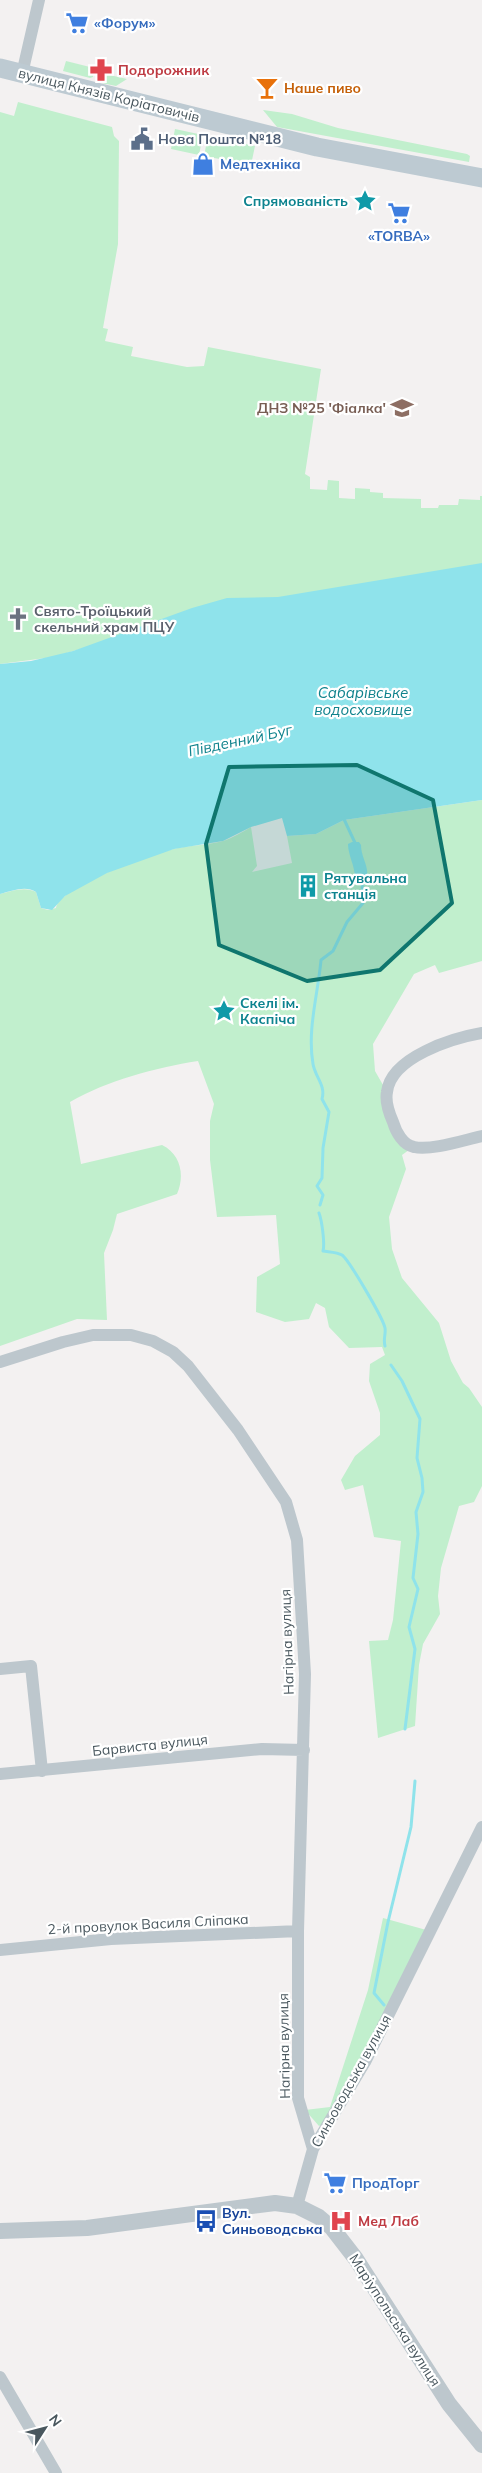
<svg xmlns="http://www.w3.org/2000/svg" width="482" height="2473" viewBox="0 0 482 2473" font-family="Mulish,sans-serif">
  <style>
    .green { fill: #c1efcd }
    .water { fill: #8fe3eb }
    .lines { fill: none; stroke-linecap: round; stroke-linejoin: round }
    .stream { stroke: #8fe3eb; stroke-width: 3 }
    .minor { stroke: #bdc7cd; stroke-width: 12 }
    .tertiary { stroke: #bdc7cd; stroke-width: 16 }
    .secondary { stroke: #bdcad2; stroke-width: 19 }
    .marked { fill: #0f766e; fill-opacity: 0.2; stroke: #0f766e; stroke-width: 4; stroke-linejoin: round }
    .labels { text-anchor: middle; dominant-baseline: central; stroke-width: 4.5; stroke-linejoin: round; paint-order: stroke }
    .shop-label { font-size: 14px; font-weight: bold; fill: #366cbe; stroke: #fff; text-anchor: start }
    .health-label { font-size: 14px; font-weight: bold; fill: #be3a42; stroke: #fff; text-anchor: start }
    .food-label { font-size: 14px; font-weight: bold; fill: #c56008; stroke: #fff; text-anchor: start }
    .street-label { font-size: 14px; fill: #49575e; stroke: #fff }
    .service-label { font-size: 14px; font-weight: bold; fill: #4e5e75; stroke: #fff; text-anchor: start }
    .culture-label { font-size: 14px; font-weight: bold; fill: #0d838f; stroke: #fff; text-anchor: start }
    .education-label { font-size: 14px; font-weight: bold; fill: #785e54; stroke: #fff; text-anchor: end }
    .worship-label { font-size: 14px; font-weight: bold; fill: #5b616d; stroke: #fff; text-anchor: start }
    .transit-label { font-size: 14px; font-weight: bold; fill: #164399; stroke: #fff; text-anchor: start }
    .water-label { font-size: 15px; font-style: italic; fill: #0f828c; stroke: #fff }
  </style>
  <rect width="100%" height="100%" fill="#f3f1f1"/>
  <path class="green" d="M66,61L94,68L93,77L90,78L63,71Z
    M101,73L127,79L116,86L97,82Z
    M18,102L112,127L114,136L119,141L118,244L103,328L108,329L105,341L133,347L131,356L187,367L204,366L208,347L321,369L305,474L310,477V489L327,490L328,480L339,481V498L355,499V488L370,489V492L383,493V498L421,499V508H438L439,505H458L459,499L480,500V496H482V583L87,647L53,657L0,664V112L14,116Z
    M263,110L292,114L338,128L467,154L470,156L469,162L277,127Z
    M175,129L203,135L199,155L171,149Z
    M208,136L255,146L251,165L204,156Z
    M482,800V961L439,973L435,965L414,974L373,1044L375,1071L387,1092L388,1108L413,1147L402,1155L406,1169L389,1217L392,1249L402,1278L439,1323L451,1361L463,1383L469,1388L482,1407V1486L474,1502L459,1506L441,1568L438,1596L440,1614L423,1644L419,1665L415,1726L378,1738L369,1641L388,1640L393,1620L401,1541L374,1537L363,1485L345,1490L341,1480L355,1456L380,1435V1413L369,1381L370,1364L385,1355L382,1347L349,1348L329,1327L325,1308L316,1303L309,1319L285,1322L256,1312L257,1277L280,1264L276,1215L217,1217L210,1160V1121L214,1104L198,1061C155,1068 108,1080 70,1102L81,1164L162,1145C181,1154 185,1176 177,1194L117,1214L113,1230L104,1253L107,1320L77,1319L0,1346V894C11,891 25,886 36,892L41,908L48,910L56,908C61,885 154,853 178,848C193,845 209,845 223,841C233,838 242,832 251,827L257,866L252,872L292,863L287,836L316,834L344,820Z
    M383,1918L430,1931L327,2122L319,2126L305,2110L330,2107L368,1990Z"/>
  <path class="water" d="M482,563V800L344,820L316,834L287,836L282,818L251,827L223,841L174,849L107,873L65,896L52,910L41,908L36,892C26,885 11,891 0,894V664L31,661L73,651L192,608L227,598L278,597Z
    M352,842H359L361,845C361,857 369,866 367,877L363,881L355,878C355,866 348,855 348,844Z"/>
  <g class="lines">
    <path class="stream" d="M343,817L356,845
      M320,1205L323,1195L317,1186L322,1178L323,1148L329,1112L322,1099C326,1085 315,1077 313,1064C307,1030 318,994 321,960L333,951L347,922L363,903L362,879
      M319,1213C322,1221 325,1244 323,1251C328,1252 337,1252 342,1255C349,1260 383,1318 385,1328C386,1334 383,1339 385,1346
      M391,1365L402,1381L420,1419L417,1458L422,1478L423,1492L416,1512L418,1534L413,1578L418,1589L409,1627L415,1649L405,1729
      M384,2005L374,1993L388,1922L411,1827L415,1781"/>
    <path class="minor" d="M22,74L39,0
      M482,1033C453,1038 391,1057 387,1092C385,1102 389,1113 393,1122C396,1132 403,1145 414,1147C431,1151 464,1140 482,1136
      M0,1362L63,1342L93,1335H131L153,1341L173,1352L188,1366L238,1430L286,1502L297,1540L305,1674L298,1931V2098L313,2149
      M0,1669L31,1666L42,1771
      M0,1774L262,1749L304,1750
      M0,1950L111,1939L298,1931
      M297,2206L313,2149L365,2062L482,1827
      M0,2377L56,2473"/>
    <path class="tertiary" d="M0,2231L87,2228L275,2203L297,2206L319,2217L332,2228L356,2259L449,2404L482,2445"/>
    <path class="secondary" d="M0,68L317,147L482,178"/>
  </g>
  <path class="marked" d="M357,765L433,800L452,903L380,970L307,981L219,945L206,844L229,767Z"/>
  <defs>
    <symbol id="supermarket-bare" viewBox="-9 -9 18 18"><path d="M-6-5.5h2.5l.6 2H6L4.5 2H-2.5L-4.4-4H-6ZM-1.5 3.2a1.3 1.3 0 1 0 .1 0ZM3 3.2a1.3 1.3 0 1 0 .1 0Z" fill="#3f7fe0" stroke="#fff" stroke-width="2.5" paint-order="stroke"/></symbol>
    <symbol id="pharmacy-bare" viewBox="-9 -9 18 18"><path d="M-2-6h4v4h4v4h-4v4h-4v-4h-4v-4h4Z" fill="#e0444e" stroke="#fff" stroke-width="2.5" paint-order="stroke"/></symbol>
    <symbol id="bar-bare" viewBox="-9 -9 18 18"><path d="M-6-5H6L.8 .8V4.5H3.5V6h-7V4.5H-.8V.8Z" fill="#e8710a" stroke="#fff" stroke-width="2.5" paint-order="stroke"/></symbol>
    <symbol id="civic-bare" viewBox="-9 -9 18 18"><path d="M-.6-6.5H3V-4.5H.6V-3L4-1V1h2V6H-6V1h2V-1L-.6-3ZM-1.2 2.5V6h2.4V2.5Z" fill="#5c6f8a" stroke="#fff" stroke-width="2.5" paint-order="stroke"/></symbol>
    <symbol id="shop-bare" viewBox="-9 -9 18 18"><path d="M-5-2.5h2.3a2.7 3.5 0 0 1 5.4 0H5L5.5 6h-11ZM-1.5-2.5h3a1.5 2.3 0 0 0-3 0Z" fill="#3f7fe0" stroke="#fff" stroke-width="2.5" paint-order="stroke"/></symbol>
    <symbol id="sight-bare" viewBox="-9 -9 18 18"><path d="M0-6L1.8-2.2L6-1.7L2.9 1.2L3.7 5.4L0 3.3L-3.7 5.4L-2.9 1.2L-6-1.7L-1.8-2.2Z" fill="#0f9aa8" stroke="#fff" stroke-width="2.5" paint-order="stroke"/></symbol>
    <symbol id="school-bare" viewBox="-9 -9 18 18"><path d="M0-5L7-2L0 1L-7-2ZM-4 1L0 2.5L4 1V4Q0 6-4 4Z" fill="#8d6e63" stroke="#fff" stroke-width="2.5" paint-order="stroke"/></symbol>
    <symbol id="church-bare" viewBox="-9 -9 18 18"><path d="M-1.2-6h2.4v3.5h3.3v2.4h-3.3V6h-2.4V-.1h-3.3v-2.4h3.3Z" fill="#6b7280" stroke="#fff" stroke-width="2.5" paint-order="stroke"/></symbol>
    <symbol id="building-bare" viewBox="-9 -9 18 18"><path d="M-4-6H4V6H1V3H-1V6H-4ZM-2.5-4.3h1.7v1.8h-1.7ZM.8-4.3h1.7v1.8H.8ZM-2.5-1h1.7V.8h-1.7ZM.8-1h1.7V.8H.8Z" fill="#0f9aa8" stroke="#fff" stroke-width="2.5" paint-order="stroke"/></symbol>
    <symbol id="bus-bare" viewBox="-9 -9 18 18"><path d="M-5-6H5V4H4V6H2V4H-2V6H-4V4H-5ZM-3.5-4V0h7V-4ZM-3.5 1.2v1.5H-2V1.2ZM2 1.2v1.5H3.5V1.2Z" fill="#1a4fb4" stroke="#fff" stroke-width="2.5" paint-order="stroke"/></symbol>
    <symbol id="hospital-bare" viewBox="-9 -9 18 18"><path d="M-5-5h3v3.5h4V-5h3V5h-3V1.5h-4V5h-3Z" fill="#e0444e" stroke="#fff" stroke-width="2.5" paint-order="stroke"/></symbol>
  </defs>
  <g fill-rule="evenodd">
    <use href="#supermarket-bare" x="61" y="7" width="32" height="32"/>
    <use href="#pharmacy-bare" x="85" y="54" width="32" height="32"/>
    <use href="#bar-bare" x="251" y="72" width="32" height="32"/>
    <use href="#civic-bare" x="126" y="123" width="32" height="32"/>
    <use href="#shop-bare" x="187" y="148" width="32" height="32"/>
    <use href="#sight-bare" x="349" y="185" width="32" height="32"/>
    <use href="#supermarket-bare" x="383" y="197" width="32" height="32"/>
    <use href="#school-bare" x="386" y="392" width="32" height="32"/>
    <use href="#church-bare" x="2" y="603" width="32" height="32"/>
    <use href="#building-bare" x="292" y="870" width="32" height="32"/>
    <use href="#sight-bare" x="208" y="995" width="32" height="32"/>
    <use href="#supermarket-bare" x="319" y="2167" width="32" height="32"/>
    <use href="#bus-bare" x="190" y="2205" width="32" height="32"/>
    <use href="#hospital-bare" x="325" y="2205" width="32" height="32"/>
  </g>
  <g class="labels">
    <g class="shop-label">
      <text x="94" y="23">«Форум»</text>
      <text x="220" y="164">Медтехніка</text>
      <text x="399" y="236" text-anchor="middle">«TORBA»</text>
      <text x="352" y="2183">ПродТорг</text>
    </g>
    <g class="health-label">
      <text x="118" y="70">Подорожник</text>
      <text x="358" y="2221">Мед Лаб</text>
    </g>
    <g class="food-label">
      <text x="284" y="88">Наше пиво</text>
    </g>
    <g class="street-label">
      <text transform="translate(109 95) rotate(14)">вулиця Князів Коріатовичів</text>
      <text transform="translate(287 1642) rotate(-92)">Нагірна вулиця</text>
      <text transform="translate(150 1745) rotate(-6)">Барвиста вулиця</text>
      <text transform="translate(148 1924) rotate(-3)">2-й провулок Василя Сліпака</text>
      <text transform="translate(284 2046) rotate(-91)">Нагірна вулиця</text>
      <text transform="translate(351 2081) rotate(-61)">Синьоводська вулиця</text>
      <text transform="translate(395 2320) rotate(57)">Маріупольська вулиця</text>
    </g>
    <g class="service-label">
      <text x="158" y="139">Нова Пошта №18</text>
    </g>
    <g class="culture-label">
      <text x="348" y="201" text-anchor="end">Спрямованість</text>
      <text x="324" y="878">Рятувальна<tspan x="324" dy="16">станція</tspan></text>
      <text x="240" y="1003">Скелі ім.<tspan x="240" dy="16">Каспіча</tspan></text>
    </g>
    <g class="education-label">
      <text x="386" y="408">ДНЗ №25 'Фіалка'</text>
    </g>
    <g class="worship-label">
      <text x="34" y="611">Свято-Троїцький<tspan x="34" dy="16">скельний храм ПЦУ</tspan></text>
    </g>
    <g class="transit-label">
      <text x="222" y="2213">Вул.<tspan x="222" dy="16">Синьоводська</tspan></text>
    </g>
    <g class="water-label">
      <text x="363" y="692">Сабарівське<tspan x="363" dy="17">водосховище</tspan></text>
      <text transform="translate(240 740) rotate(-12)">Південний Буг</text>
    </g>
  </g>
  <g transform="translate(45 2428) rotate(54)" stroke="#ffffff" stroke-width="4" paint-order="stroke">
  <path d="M0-4L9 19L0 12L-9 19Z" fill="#49575e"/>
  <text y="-8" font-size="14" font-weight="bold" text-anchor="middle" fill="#49575e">N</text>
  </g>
</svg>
